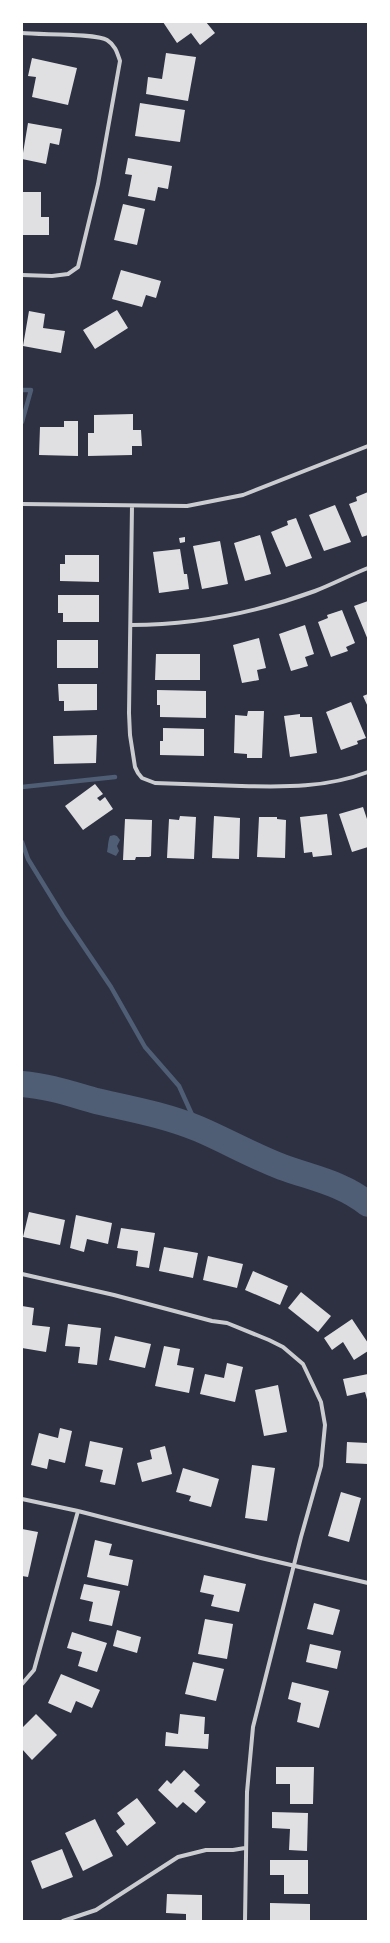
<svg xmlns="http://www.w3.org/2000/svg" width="390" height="1943" viewBox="0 0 390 1943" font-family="Literata,serif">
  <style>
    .water { fill: #4f5d75 }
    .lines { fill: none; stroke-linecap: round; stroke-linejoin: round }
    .stream { stroke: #4f5d75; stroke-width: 4.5 }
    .river { stroke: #4f5d75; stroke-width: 26 }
    .building { fill: #e0e0e3 }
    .minor { stroke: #caccd0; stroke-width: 4 }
  </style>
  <rect width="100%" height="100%" fill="#2d3142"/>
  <path class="water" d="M114,835L117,836L120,840L117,846L119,851L116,856L107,852C108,848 108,840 110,836Z"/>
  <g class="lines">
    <path class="stream" d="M22,390H31L22,422
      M22,787L115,777
      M22,842L28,859L63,916L111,987L145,1047L179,1086L198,1128"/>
    <path class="river" d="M22,1084C48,1086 71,1094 96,1101C131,1109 165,1115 199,1129C227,1141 253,1156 282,1167C312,1178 342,1183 368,1204"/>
  </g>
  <path class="building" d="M163,22H206L215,33L200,45L191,33L177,43Z
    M166,53L196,57L188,101L146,94L148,77L162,79Z
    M32,58L77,68L68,105L32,97L36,77L28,76Z
    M140,103L185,110L180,142L135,136Z
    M28,123L62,129L59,145L50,143L46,164L22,159Z
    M128,158L172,166L168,189L158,187L155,201L128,196L132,175L125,174Z
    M22,192H41V217H49V235H22Z
    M123,204L145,209L137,245L114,240Z
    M121,270L161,281L156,298L146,295L142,307L112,299Z
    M117,310L128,328L95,349L83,330Z
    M29,311L45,314L43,328L65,331L61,353L23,346Z
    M133,414V430H141L142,446H132V455L88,456V433H94V415Z
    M64,421H78V456L39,455L40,427H64Z
    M368,492V535L362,537L349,504L357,501L356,497Z
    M335,505L351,542L324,551L309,515Z
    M296,518L312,558L286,567L271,532L288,525L287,521Z
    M260,535L271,574L245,581L234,543Z
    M185,537V542L180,543L179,538Z
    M220,541L228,584L202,589L193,546Z
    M180,549L184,574H187L189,589L159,593L153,552Z
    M65,555H99V582L60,581V564H65Z
    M58,595H99V622H63V613H58Z
    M368,601V640L354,606Z
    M342,610L355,643L346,647L348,651L331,657L318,622L328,618L327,615Z
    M305,625L314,654L305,657L308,666L291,671L279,634Z
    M259,638L266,668L257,670L259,680L242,683L233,645Z
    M57,640H98V668H57Z
    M156,654H200V680H155Z
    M58,684H97V710L64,711V701H59Z
    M157,690L206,691V718L160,717V705H157Z
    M368,694V707L363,696Z
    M351,702L366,738L357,741L358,744L341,750L326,712Z
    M248,711H264L262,758H247V754L234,753L235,715L247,716Z
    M300,714V717H312L317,753L290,757L284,716Z
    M163,728L204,729V756L160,755V741H163Z
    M97,735L96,763L54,764L53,736Z
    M95,784L103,794L97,798L100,801L105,797L113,809L83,830L65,806Z
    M363,807L368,822V847L352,852L339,814Z
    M327,814L332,855L313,857L312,852L304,853L300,817Z
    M180,816L196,817L194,859L167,858L169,819L179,820Z
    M214,816L240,818L239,859L212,858Z
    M259,817H277V819L286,820L285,858L257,857Z
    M125,819L152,820L151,856L149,857H136L135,860H123Z
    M29,1212L65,1220L60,1245L23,1237Z
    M76,1215L112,1223L108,1244L87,1239L84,1252L70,1248Z
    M121,1228L155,1233L149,1268L136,1266L138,1251L117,1248Z
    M164,1247L198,1253L193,1278L159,1271Z
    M208,1256L243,1264L237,1288L203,1280Z
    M253,1271L288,1286L280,1305L245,1290Z
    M301,1292L331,1316L318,1332L288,1308Z
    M22,1306L34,1308L32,1325L50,1327L46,1352L22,1348Z
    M352,1319L368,1343V1351L354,1360L343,1342L332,1350L324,1338Z
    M68,1324L101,1328L97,1365L78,1363L80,1347L65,1346Z
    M115,1336L151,1344L145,1368L109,1360Z
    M164,1346L180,1349L177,1365L194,1368L189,1393L155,1386Z
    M227,1363L243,1367L235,1402L200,1394L205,1374L224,1378Z
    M368,1374V1403L365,1392L347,1396L343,1379Z
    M278,1385L287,1432L264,1436L255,1390Z
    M60,1428L72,1431L65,1463L49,1459L47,1469L31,1465L39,1433L58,1438Z
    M90,1441L123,1448L115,1485L100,1482L103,1470L85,1466Z
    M347,1442L368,1443V1464L346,1463Z
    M165,1446L172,1474L142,1482L137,1463L152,1459L150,1450Z
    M252,1465L275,1468L267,1521L245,1518Z
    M183,1468L219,1479L211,1507L189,1501L191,1496L176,1492Z
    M341,1492L361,1498L349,1542L328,1536Z
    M22,1529L38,1532L28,1577L22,1576Z
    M95,1540L112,1544L109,1555L133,1560L128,1586L87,1577Z
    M204,1575L246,1584L239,1612L211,1606L214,1595L200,1592Z
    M84,1584L120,1591L112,1626L89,1621L93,1602L80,1599Z
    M314,1603L340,1610L333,1635L307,1629Z
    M205,1619L233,1624L227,1659L198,1654Z
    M117,1630L141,1637L137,1653L113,1646Z
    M72,1632L107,1643L97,1672L78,1666L82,1652L67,1648Z
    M310,1644L341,1651L337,1669L306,1662Z
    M193,1662L224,1669L216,1701L185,1694Z
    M61,1674L100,1690L92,1708L76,1701L71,1713L48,1703Z
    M292,1682L329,1691L319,1728L297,1722L301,1703L288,1699Z
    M36,1714L57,1735L32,1760L22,1749V1728Z
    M180,1714L205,1717L204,1734H209L208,1749L165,1746L166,1732L178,1734Z
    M276,1767H314L313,1804H290V1784H276Z
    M184,1770L200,1785L194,1791L206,1802L196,1813L183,1802L177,1808L158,1790L167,1780L171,1784Z
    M137,1798L156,1823L127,1846L116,1831L125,1824L117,1813Z
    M272,1812L308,1813L307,1851L289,1850L290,1829L272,1828Z
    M95,1819L113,1856L83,1871L65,1833Z
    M62,1849L73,1877L42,1889L31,1861Z
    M270,1860H308V1894H284V1875H270Z
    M167,1894L202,1895V1921H186V1914L166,1913Z
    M270,1903L310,1904V1921L270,1920Z"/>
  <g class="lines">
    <path class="minor" d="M22,33C39,35 96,33 107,40C115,45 117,52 120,61L98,184L78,267L68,274L52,276L22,275
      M22,504L187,506L243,495L368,446
      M132,506L129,713L130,735L135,767L138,773L142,778L155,783C184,784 212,785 241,786C285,787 326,788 368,772
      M131,625C194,625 255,613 315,591C333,584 350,575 368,568
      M22,1274L114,1295L212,1321L227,1323L269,1340L283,1347L303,1364L321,1402L325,1425L321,1466L301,1537L253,1727L247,1792L245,1921
      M22,1499L78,1511L261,1558L368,1583
      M22,1684L34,1670L78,1511
      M63,1921L96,1910L178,1857L206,1850H233L245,1848"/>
  </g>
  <rect width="390" height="1943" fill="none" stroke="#ffffff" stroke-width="46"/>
</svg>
